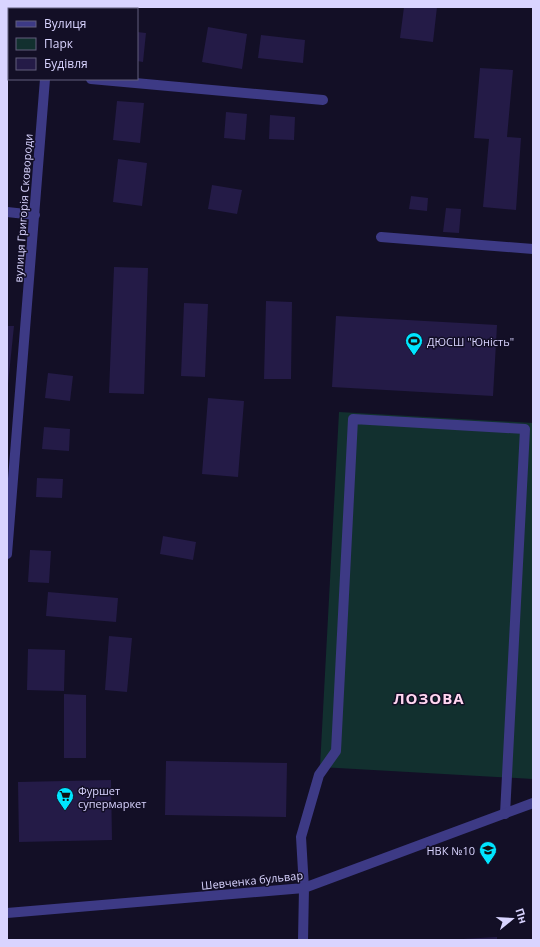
<svg xmlns="http://www.w3.org/2000/svg" width="540" height="947" viewBox="0 0 540 947" font-family="'Open Sans',sans-serif">
  <style>
    .green { fill: #12302f }
    .building { fill: #241b47 }
    .lines { fill: none; stroke-linecap: round; stroke-linejoin: round }
    .lane { stroke: #3d3a85; stroke-width: 10 }
    .street { stroke: #3d3a85; stroke-width: 10 }
    .labels { text-anchor: middle; dominant-baseline: central; stroke-width: 3; stroke-linejoin: round; paint-order: stroke }
    .street-label { font-size: 11px; fill: #d9d4ff; stroke: #130f26 }
    .poi-label { font-size: 11px; fill: #d9d4ff; stroke: #130f26; text-anchor: start }
    .district-label { font-size: 15px; font-weight: bold; letter-spacing: 1px; fill: #ffd6f0; stroke: #130f26 }
  </style>
  <rect width="100%" height="100%" fill="#130f26"/>
  <path class="green" d="M339,412L533,423V779L320,767Z"/>
  <path class="building" d="M404,7H437L433,42L400,38Z
    M208,27L247,34L242,69L202,62Z
    M137,32L146,33L143,62L137,61Z
    M261,35L305,40L303,63L258,58Z
    M480,68L513,70L507,137L521,138L516,210L483,207L489,139L474,138Z
    M117,101L144,103L140,143L113,140Z
    M226,112L247,114L245,140L224,138Z
    M270,115L295,117L294,140L269,139Z
    M118,159L147,163L142,206L113,202Z
    M212,185L242,190L237,214L208,209Z
    M411,196L428,198L427,211L409,209Z
    M446,208L461,209L459,233L443,232Z
    M114,267L148,268L144,394L109,393Z
    M266,301L292,302L291,379H264Z
    M184,303L208,304L205,377L181,376Z
    M336,316L497,325L493,396L332,387Z
    M7,326H14L8,384H7Z
    M48,373L73,376L70,401L45,398Z
    M208,398L244,401L238,477L202,474Z
    M44,427L70,429L69,451L42,449Z
    M37,478L63,479L62,498L36,497Z
    M163,536L196,542L193,560L160,554Z
    M30,550L51,551L49,583L28,582Z
    M48,592L118,598L116,622L46,616Z
    M109,636L132,638L127,692L105,690Z
    M28,649L65,650L64,691L27,690Z
    M64,694L86,695V758H64Z
    M166,761L287,763L286,817L165,815Z
    M111,780L112,840L19,842L18,782Z
    M497,937V940H463V939Z"/>
  <g class="lines">
    <path class="lane" d="M381,237L533,249
      M304,888L301,837L319,775L336,751L353,419L525,429L505,814"/>
    <path class="street" d="M51,9V7
      M91,79L323,100
      M7,212L35,215
      M7,554L45,79
      M7,913L304,888L533,803
      M303,940L304,888"/>
  </g>
  <defs>
    <symbol id="stadium-pin" viewBox="-11 -11 22 30"><path d="M0 17L-7.5 6A9.5 9.5 0 1 1 7.5 6Z" fill="#00e5ff" stroke="#130f26"/><path d="M0-5a6.5 5 0 1 0 0 10a6.5 5 0 1 0 0-10ZM-3.5-1.8h7v3.6h-7Z" fill="#111"/></symbol>
    <symbol id="supermarket-pin" viewBox="-11 -11 22 30"><path d="M0 17L-7.5 6A9.5 9.5 0 1 1 7.5 6Z" fill="#00e5ff" stroke="#130f26"/><path d="M-6-5.5h2.5l.6 2H6L4.5 2H-2.5L-4.4-4H-6ZM-1.5 3.2a1.3 1.3 0 1 0 .1 0ZM3 3.2a1.3 1.3 0 1 0 .1 0Z" fill="#111"/></symbol>
    <symbol id="school-pin" viewBox="-11 -11 22 30"><path d="M0 17L-7.5 6A9.5 9.5 0 1 1 7.5 6Z" fill="#00e5ff" stroke="#130f26"/><path d="M0-5L7-2L0 1L-7-2ZM-4 1L0 2.5L4 1V4Q0 6-4 4Z" fill="#111"/></symbol>
  </defs>
  <g fill-rule="evenodd">
    <use href="#stadium-pin" x="404" y="331" width="20" height="27"/>
    <use href="#supermarket-pin" x="55" y="786" width="20" height="27"/>
    <use href="#school-pin" x="478" y="840" width="20" height="27"/>
  </g>
  <g class="labels">
    <g class="street-label">
      <text transform="translate(23 208) rotate(-86)">вулиця Григорія Сковороди</text>
      <text transform="translate(252 880) rotate(-6)">Шевченка бульвар</text>
    </g>
    <g class="poi-label">
      <text x="427" y="341">ДЮСШ "Юність"</text>
      <text x="78" y="790">Фуршет<tspan x="78" dy="13">супермаркет</tspan></text>
      <text x="475" y="850" text-anchor="end">НВК №10</text>
    </g>
    <g class="district-label">
      <text x="429" y="698">ЛОЗОВА</text>
    </g>
  </g>
  <rect width="540" height="947" fill="none" stroke="#d9d4ff" stroke-width="16"/>
  <rect x="8" y="8" width="130" height="72" fill="#130f26" stroke="#625e7d"/>
  <rect x="16" y="21" width="20" height="6" fill="#3d3a85" stroke="#625e7d"/>
  <text x="44" y="28" font-size="12" fill="#d9d4ff">Вулиця</text>
  <rect x="16" y="38" width="20" height="12" fill="#12302f" stroke="#625e7d"/>
  <text x="44" y="48" font-size="12" fill="#d9d4ff">Парк</text>
  <rect x="16" y="58" width="20" height="12" fill="#241b47" stroke="#625e7d"/>
  <text x="44" y="68" font-size="12" fill="#d9d4ff">Будівля</text>
  <g transform="translate(512 919) rotate(72)" stroke="#130f26" stroke-width="3" paint-order="stroke">
  <path d="M0-3L7 15L0 10L-7 15Z" fill="#d9d4ff"/>
  <text y="-6" font-size="11" font-weight="bold" text-anchor="middle" fill="#d9d4ff">Пн</text>
  </g>
</svg>
